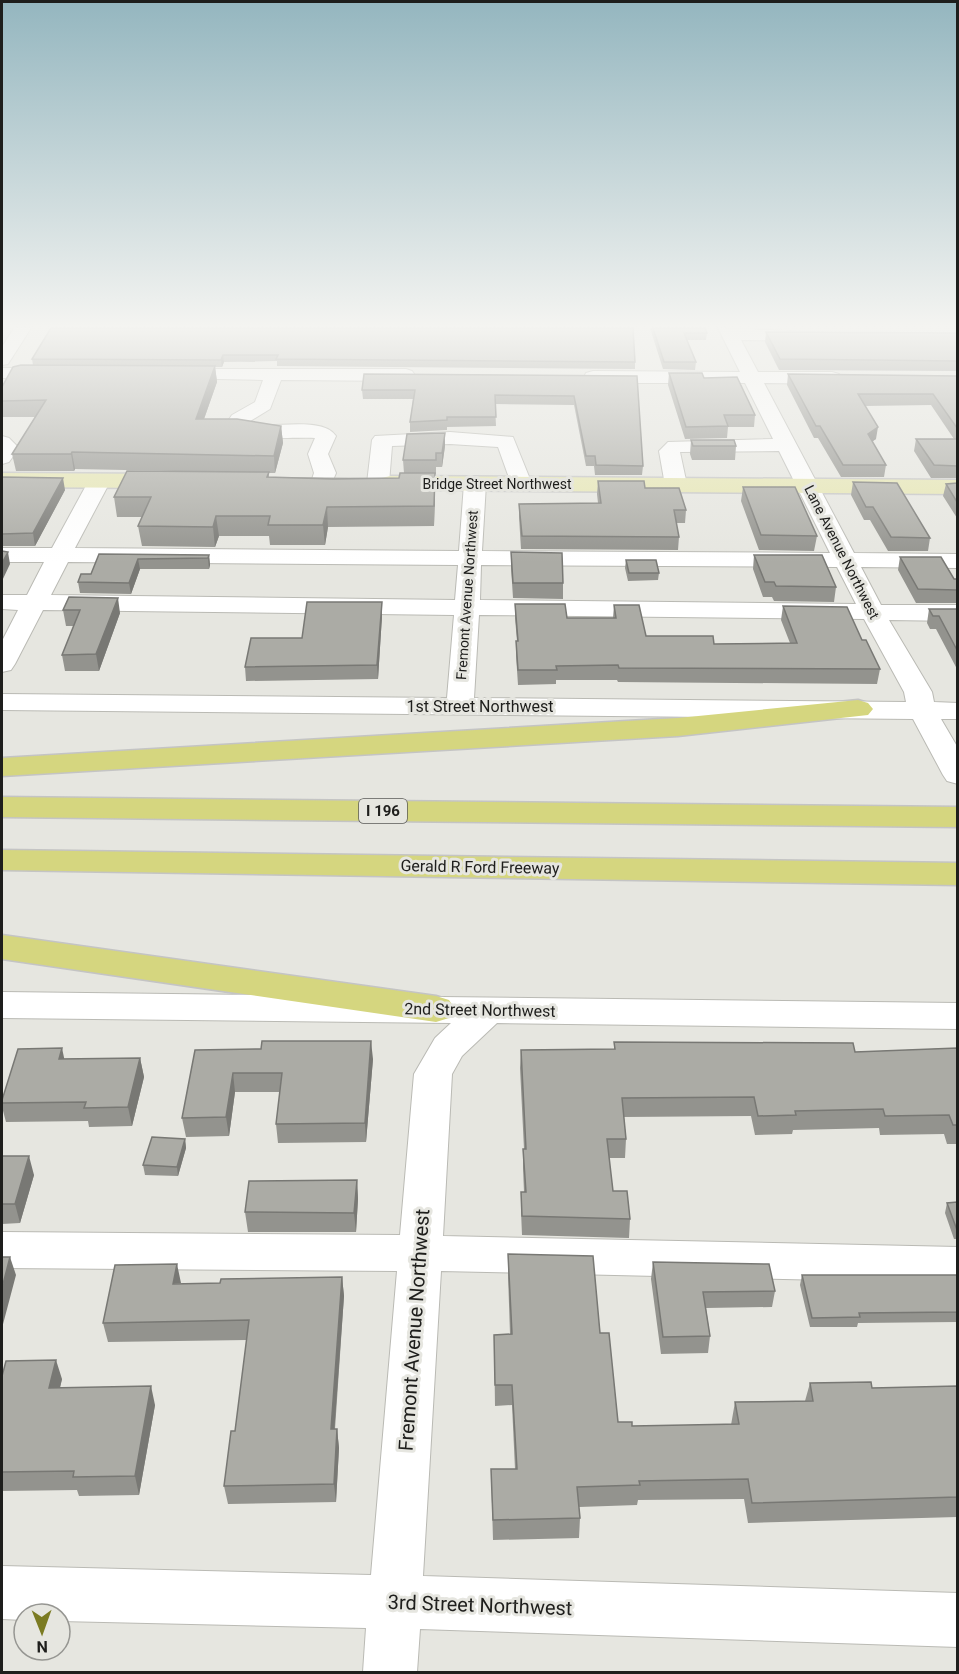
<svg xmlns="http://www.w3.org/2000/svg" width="959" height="1674" viewBox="0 0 959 1674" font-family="Roboto,sans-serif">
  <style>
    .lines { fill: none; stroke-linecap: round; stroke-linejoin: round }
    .minor-casing { stroke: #babab4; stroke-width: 2 }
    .major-casing { stroke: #c4c4c4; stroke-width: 3 }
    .highway-casing { stroke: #c4c4c4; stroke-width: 3 }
    .minor { fill: #fff; fill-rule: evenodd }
    .major { fill: #e6e6b2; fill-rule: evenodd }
    .highway { fill: #d5d67f; fill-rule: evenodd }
    .wall { fill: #93938e }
    .shaded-wall { fill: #787874 }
    .building { fill: #ababa5; stroke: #787874; stroke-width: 1.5 }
    .labels { text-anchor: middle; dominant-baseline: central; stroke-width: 6; stroke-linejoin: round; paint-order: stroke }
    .far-street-label { font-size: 14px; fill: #1e1e1c; stroke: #e6e6e0 }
    .shield { fill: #e6e6e0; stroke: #5a5a57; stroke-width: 1.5 }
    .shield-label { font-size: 15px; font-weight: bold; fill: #1e1e1c }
    .street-label { font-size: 16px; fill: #1e1e1c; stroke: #e6e6e0 }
    .near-street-label { font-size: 20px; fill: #1e1e1c; stroke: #e6e6e0 }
  </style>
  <rect width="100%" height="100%" fill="#e6e6e0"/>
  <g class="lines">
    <defs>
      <path id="minor" d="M14,328H31L8,364L2,365V347Z
        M718,328L813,332L816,336L813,340L807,341L741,340L758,372H832L839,374L841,378L839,382L832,384L764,383L854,553L958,554V568L861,567L881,605H958V621L889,620L932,692L934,702L958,703V719H941L958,748V784L947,781L943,775L913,719L2,710V694L447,698L454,615L43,610L15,664L11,670L2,672V641L18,610L2,609V595H27L44,562H2V548H52L89,480L92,475L100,474L108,475L111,480L75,548L459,551L464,484L467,479L475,478L483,479L486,484L482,551L830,553L779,451L680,452L687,485L684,490L676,491L668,490L665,485L659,451L668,442L773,439L745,383H593L586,381L584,377L586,373L593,371L740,372ZM68,562L458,565L455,600L51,595ZM481,565L837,567L856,604L480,600ZM479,615L864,619L904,692L906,702L474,698Z
        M2,368H52L58,369L61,373L58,377L52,378H2Z
        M173,369H406L412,371L415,375L412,379L406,381L281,380L270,409L247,423C270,430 322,415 336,436L328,454L336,473L330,487L322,488L314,487L311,482L314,473L308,454L315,438C295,437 237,442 225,425L232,415L255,402L263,380L167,378L164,374L167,370Z
        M450,432L513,437L532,484L529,489L521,490L513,489L498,447L450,444L392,446L389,483L386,488L378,489L370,488L367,483L372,440L375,436Z
        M2,436L9,438L19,448L9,462L2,464Z
        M2,992L958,1003V1029L497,1023L462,1056L452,1074L443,1236L958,1247V1283L441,1271L423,1576L958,1593V1647L420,1629L417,1672H363L366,1628L60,1621V1614H24V1620L2,1619V1566L371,1575L397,1271L2,1268V1232L400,1235L414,1074L435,1038L451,1023L2,1018Z"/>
      <path id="major" d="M2,473L168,474L176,476L179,481L176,486L168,488L2,487Z
        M390,476L958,480V494L390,490L382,488L379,483L382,478Z"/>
      <path id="highway" d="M858,700L868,703L873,709L868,715L678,736L2,776V758L678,718Z
        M2,797L958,807V827L2,817Z
        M2,850L958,863V885L2,870Z
        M2,935L436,996L449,1000L455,1009L449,1018L436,1022L2,959Z"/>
    </defs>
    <use href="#minor" class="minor-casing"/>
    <use href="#major" class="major-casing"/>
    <use href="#highway" class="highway-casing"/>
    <use href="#minor" class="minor"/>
    <use href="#major" class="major"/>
    <use href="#highway" class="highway"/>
  </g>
  <path class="wall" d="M51,328L635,362V369L277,366V361L224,362L222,367H215L217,382L204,419L281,426L283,443L275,473H269V477L399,478L404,473L403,460L445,446L442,467H436V474H435L434,526L328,527L325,545H270L269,536H219L215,547L142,546L138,526L142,517H117L114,497L224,472L75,469L74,471H16L12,454L36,417H2V387L33,365L32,359Z
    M650,328H705L707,333L706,340H687L696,362L695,370L663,369Z
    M766,332L957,333V371L779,370L765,342Z
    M669,373L704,378L755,415L754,427H728L727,438L685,439L668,385Z
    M788,374L957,376V478H931L914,451L916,439H954L931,405L865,406L876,439L872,441L886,465L884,477H841L818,438H814L787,385Z
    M637,376L643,466L642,475H595L594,466H586L574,405L495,404L496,426L447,427V430L410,432V422L413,399H363L362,390Z
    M691,440L736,446L735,460H692L690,454Z
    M2,477L65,490L35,546H2Z
    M598,481L645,488L686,510L685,523H676L679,537L678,550L521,549L519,517V504L598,503L597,494Z
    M853,482L930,538L928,551H888L870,520H864L851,495Z
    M957,483V518L943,496L946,484Z
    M743,487L817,536L814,551L759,550L741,501Z
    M511,552L563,583V599L513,598L511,567Z
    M99,554L209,555L210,565L209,569H140L131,594L80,593L78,582L91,574Z
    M754,555L836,587L834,602L774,601L772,597H763L753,569Z
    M900,557L954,579H957V603H916L898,570Z
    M626,560L659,573L658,580L628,581L625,568Z
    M69,597L120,613L99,671H65L62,655L74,626H66L63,610Z
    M515,604L567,618H613L614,605L646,636L714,644L790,643L781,620L783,606L862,640L880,669L877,684L618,682L617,680H556V684L518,685L516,655V641H517L515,618Z
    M929,609H957V669L936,629H930L927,623Z
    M382,616L378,679L246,681L245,667L302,638Z
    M614,1042L855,1052L957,1048V1144H947L944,1134L880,1135L879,1128L793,1130L792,1134L755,1135L751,1116L624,1117L626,1139L625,1158H609L613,1191L630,1219L629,1238L522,1235L521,1211V1192H524L523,1168V1149H524L520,1068L521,1050L614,1049Z
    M195,1050L373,1059L366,1142L278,1143L276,1124L280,1092H235L229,1136L186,1137L182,1118Z
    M140,1058L144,1077L132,1126L89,1127L88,1121L6,1122L2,1107V1100L64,1059Z
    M185,1139L186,1148L178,1176L145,1175L143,1165Z
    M2,1156L34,1175L20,1223L2,1224Z
    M357,1180L358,1199L356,1232H248L245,1212Z
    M957,1202V1239H954L945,1213L947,1203Z
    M508,1254L600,1333L618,1422L632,1426L731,1425L735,1402L805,1401L810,1383L872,1388L957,1386V1517L748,1523L744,1499L638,1500L637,1505L579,1507L580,1518L579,1538L493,1540L491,1469H515L512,1405L495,1406L494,1335L510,1334L508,1275Z
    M653,1262L775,1291L772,1307L706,1308L710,1336L708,1353L661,1354L651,1279Z
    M802,1275H957V1322L858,1323L857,1327H810L800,1285Z
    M342,1277L344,1296L335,1429H337L339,1448L336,1502L228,1504L224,1486L235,1431L247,1340L108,1342L103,1323L180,1284L220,1283Z
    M2,1376L62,1379L60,1388L155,1405L139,1495L79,1496L77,1490L2,1491Z"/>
  <path class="shaded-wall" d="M223,355L224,362L222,367L221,360Z
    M215,366L217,382L198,436L196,419Z
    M281,426L283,443L275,473L274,456Z
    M878,427L876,439L866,446L868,434Z
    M445,433V446L442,467V453Z
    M72,452L75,469L74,471L71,454Z
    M435,473V492L434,526V506Z
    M63,478L65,490L35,546L33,533Z
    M327,507L328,527L325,545L323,525Z
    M216,516L219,536L215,547L213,527Z
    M8,552L10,564L2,581V563Z
    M209,555L210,565L209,569L208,558Z
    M138,559L140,569L131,594L129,583Z
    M118,598L120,613L99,671L96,654Z
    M382,602V616L378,679L377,665Z
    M371,1041L373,1059L366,1142L365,1123Z
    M62,1048L66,1067L59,1059Z
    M140,1058L144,1077L132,1126L128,1107Z
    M233,1073L235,1092L229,1136L226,1117Z
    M185,1139L186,1148L178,1176L177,1167Z
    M29,1156L34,1175L20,1223L15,1204Z
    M357,1180L358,1199L356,1232L354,1213Z
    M10,1257L16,1275L2,1328V1288Z
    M177,1264L181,1283L173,1284Z
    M342,1277L344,1296L333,1448L331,1429Z
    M56,1360L62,1379L55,1407L49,1388Z
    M151,1386L155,1405L139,1495L135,1476Z
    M337,1429L339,1448L336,1502L334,1484Z"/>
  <path class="building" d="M51,328H633L635,362L276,359L278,355H223L221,360L32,359Z
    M653,328H705L707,333H684L696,362H664Z
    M766,332L957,333V361L780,359Z
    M21,365L215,366L196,419H237L281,426L274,456L72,452L71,454H12L46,400L2,401V387L13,367Z
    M669,373H702L704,378L737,377L755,415H724L728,426L686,427Z
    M364,374L637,376L643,466L596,465L595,456H586L574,396L495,395L496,417H447V420L410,422L415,390H362Z
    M788,374L957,376V428L933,394H858L878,427L868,434L886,465H843L820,426H816Z
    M445,433L442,453H436V460H403L407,434Z
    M916,439H957V466L934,465Z
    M691,440H734L736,446H693Z
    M127,471L269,472L267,477L333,479L399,478L400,473H435L434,506L327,507L323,525H268L270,516H216L213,527L138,526L151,497H114Z
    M2,477L63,478L33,533L2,534Z
    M598,481H644L645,488H679L686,510H674L679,537L522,536L519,504L601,503Z
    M853,482L897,483L930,538L891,537L873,507H866Z
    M957,483V502L946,484Z
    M743,487H795L817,536L761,535Z
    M2,551L8,552L2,563Z
    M511,552L562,553L563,583H513Z
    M99,554L209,555L208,558L138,559L129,583L78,582L81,574H91Z
    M754,555H822L836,587L776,586L774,582H765Z
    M900,557H941L954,579H957V590L918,589Z
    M626,560H656L659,573H629Z
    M69,597L118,598L96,654L62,655L80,610H63Z
    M307,602H382L377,665L245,667L251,638H302Z
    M515,604H565L567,618H616L614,605H639L646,636H713L714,644L797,643L783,606L847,607L862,640H866L880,669L619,668L618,665L556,666L557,670H518L516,641H518Z
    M929,609H957V650L939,616H933Z
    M262,1041H371L365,1123L276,1124L282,1073H233L226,1117L182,1118L195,1050L261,1049Z
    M614,1042L853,1043L855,1052L957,1048V1125H953L949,1115L885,1116L883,1109L795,1111L796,1115L758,1116L754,1097L622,1098L626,1139H607L613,1191H627L630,1219L522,1216L521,1192H526L523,1149H526L521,1050L615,1049Z
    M62,1048L59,1059L140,1058L128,1107L84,1108L86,1102L2,1103V1100L18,1049Z
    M152,1137L185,1139L177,1167L143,1165Z
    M2,1156H29L15,1204H2Z
    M357,1180L354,1213L245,1212L249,1181Z
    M957,1202V1230L947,1203Z
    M508,1254L593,1256L600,1333H609L618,1422H632V1426L739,1424L735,1402L813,1401L810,1383L871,1382L872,1388L957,1386V1497L752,1503L748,1479L639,1481L640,1485L577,1487L580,1518L493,1520L491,1469H517L512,1385H495L494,1335L512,1334Z
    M2,1257H10L2,1288Z
    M653,1262L769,1264L775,1291L703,1292L710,1336L663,1337Z
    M177,1264L173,1284L220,1283L221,1279L342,1277L331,1429H337L334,1484L224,1486L231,1431H235L249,1320L103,1323L115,1265Z
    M802,1275H957V1312L859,1313L860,1317L812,1318Z
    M56,1360L49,1388L151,1386L135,1476L73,1477L74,1471L2,1472V1376L6,1361Z"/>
  <linearGradient id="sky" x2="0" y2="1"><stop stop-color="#94b6bf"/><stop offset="0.58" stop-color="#f4f4f1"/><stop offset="1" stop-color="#f4f4f1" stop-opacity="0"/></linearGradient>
  <rect width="959" height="562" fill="url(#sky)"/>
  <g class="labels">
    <g class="far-street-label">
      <text x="497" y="484">Bridge Street Northwest</text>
      <text transform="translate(842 552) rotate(63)">Lane Avenue Northwest</text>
      <text transform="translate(467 595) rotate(-86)">Fremont Avenue Northwest</text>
    </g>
    <rect class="shield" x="359" y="799" width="48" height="24" rx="4.5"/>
    <g class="shield-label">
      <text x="383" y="811">I 196</text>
    </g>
    <g class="street-label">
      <text x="480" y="706">1st Street Northwest</text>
      <text transform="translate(480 867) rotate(1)">Gerald R Ford Freeway</text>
      <text transform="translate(480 1010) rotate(1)">2nd Street Northwest</text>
    </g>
    <g class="near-street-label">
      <text transform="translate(414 1330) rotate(-86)">Fremont Avenue Northwest</text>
      <text transform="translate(480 1605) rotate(2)">3rd Street Northwest</text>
    </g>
  </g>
  <rect width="959" height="1674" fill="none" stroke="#1e1e1c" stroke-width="6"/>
  <g transform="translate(42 1632) rotate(179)"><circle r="28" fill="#e6e6e0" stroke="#969692" stroke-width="1.5"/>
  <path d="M0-4.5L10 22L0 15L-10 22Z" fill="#7b7b22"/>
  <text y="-9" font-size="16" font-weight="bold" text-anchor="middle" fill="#1e1e1c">N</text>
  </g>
</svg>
